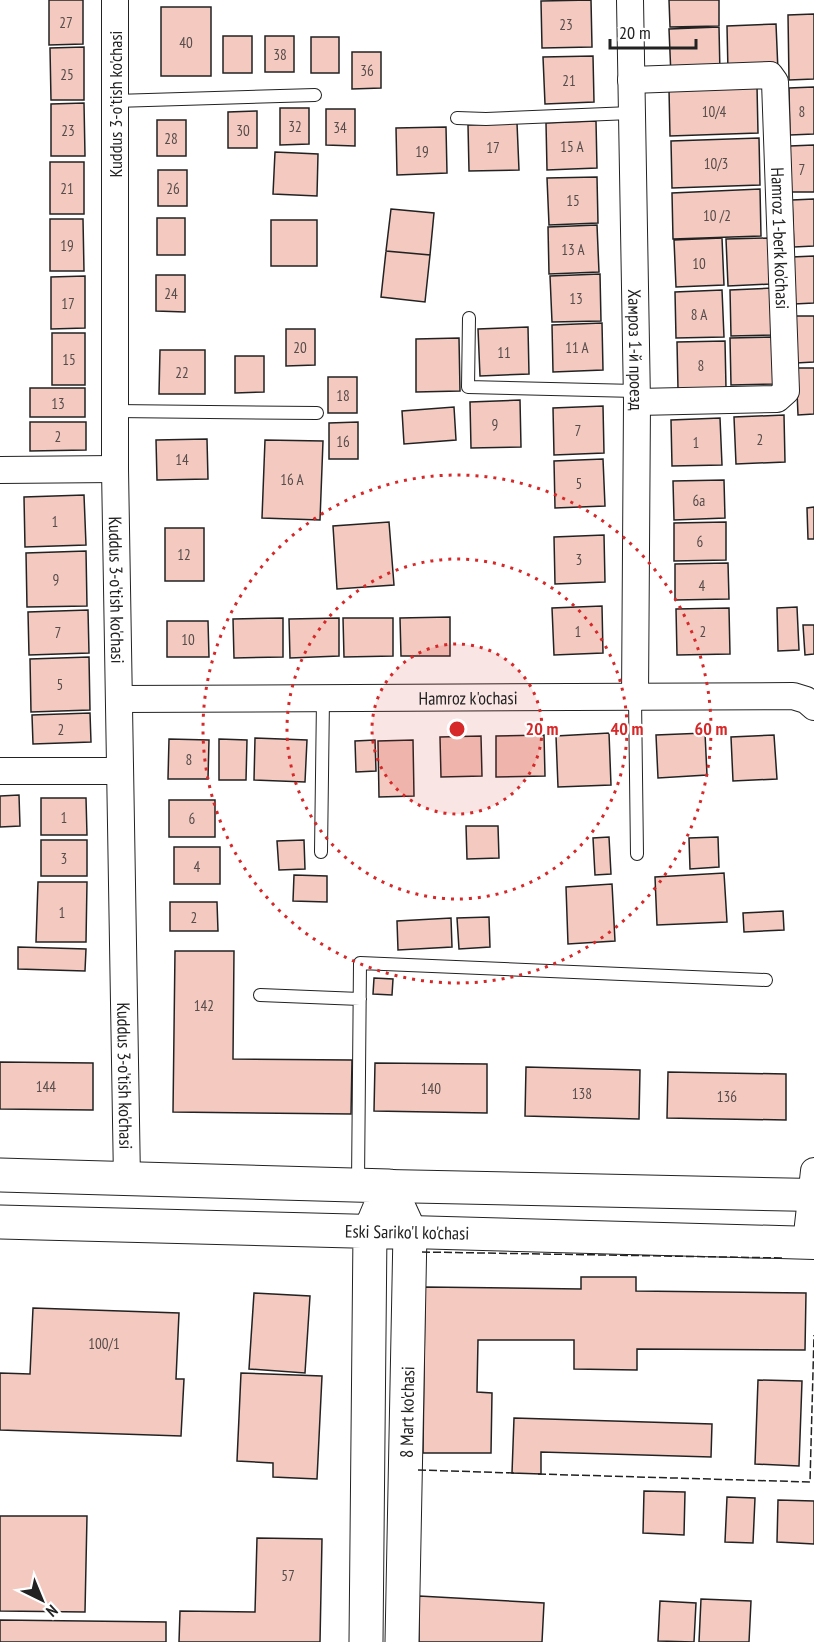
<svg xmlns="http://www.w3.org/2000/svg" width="814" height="1642" viewBox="0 0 814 1642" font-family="'PT Sans Narrow',sans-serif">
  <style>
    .building { fill: #f3c9c0; stroke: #222; stroke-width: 1.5 }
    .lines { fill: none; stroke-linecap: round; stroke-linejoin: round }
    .service-casing { stroke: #222; stroke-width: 14 }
    .minor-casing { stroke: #222; stroke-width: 28 }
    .tertiary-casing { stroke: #222; stroke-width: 34 }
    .secondary-casing { stroke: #222; stroke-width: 35 }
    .service { stroke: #fff; stroke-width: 12 }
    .minor { stroke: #fff; stroke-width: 26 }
    .tertiary { stroke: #fff; stroke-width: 32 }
    .secondary { stroke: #fff; stroke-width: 33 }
    .fence { stroke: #222; stroke-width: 1.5; stroke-dasharray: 8 3; stroke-linecap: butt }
    .ring { fill: none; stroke: #d62828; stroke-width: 3; stroke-dasharray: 3 6 }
    .labels { text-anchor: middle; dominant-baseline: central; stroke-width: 4.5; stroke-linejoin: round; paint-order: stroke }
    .number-label { font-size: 15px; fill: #564c4a }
    .street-label { font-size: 18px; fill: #222; stroke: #fff }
    .centre { fill: #d62828; stroke: #fff; stroke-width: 3 }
    .ring-label { font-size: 18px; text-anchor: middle; font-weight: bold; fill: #d62828; stroke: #fff; stroke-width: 4.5; stroke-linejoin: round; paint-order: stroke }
  </style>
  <rect width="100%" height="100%" fill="#fff"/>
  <path class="building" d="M49,0H83V44L49,45Z
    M591,0L592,47L542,48L541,1Z
    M669,0H719V26L670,27Z
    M161,7H211V76H161Z
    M814,14V79L789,80L788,15Z
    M776,24L778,71L728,72L727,26Z
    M719,27L720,74L671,76L669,29Z
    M223,36H252V73H223Z
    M265,36H294V72H265Z
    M311,37H339V73H311Z
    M84,47V100H51L50,48Z
    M352,52H381V88L352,89Z
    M593,56L594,102L545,104L543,57Z
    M757,86L758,133L670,136L669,89Z
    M814,87V134L790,135L789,88Z
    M84,103L85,156H51V104Z
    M280,108H309V144L280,145Z
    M326,109H355V146L326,145Z
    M257,111V148H228V112Z
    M157,120H186V156H157Z
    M596,121L597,168L547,170L546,123Z
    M517,123L519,170L469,171L468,125Z
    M446,127L447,173L397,175L396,128Z
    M759,138L760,185L672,188L671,141Z
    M814,145V192H791L790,146Z
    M275,152L318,154L317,196L273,194Z
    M50,162H84V214H50Z
    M158,170H187V206H158Z
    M597,177L598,223L549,225L547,178Z
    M760,189L761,236L673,239L672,193Z
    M814,199V246L794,247L792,200Z
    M391,209L434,213L430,255L386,251Z
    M157,218H185V255H157Z
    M50,219H83L84,271H50Z
    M271,220H317V266H271Z
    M597,225L599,272L549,274L548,227Z
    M722,238L724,285L676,287L674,240Z
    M769,238L770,284L728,286L726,239Z
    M386,251L430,255L425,302L381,297Z
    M814,256V303L794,304L792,257Z
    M600,274L601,321L552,322L550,276Z
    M156,275H185V312L156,311Z
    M85,276V328L51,329V277Z
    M772,288L773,335L731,336L730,290Z
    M722,290L724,337L676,338L675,292Z
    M795,316H814V362L796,363Z
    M602,323L603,370L553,372L552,325Z
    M528,327L529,374L480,376L478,329Z
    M286,329H315V365L286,366Z
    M52,333H85V385H52Z
    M772,337L774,384L731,385L730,338Z
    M459,338L460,391L416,392V339Z
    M725,341L726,388L678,389L677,342Z
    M160,350H205V394H159Z
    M235,356H264V392L235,393Z
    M796,368H814V414L798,415Z
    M328,377H357V413H328Z
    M30,388H85V417H30Z
    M520,400L521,447L471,448L470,402Z
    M603,406L604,453L554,455L553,408Z
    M454,407L456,440L404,444L402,411Z
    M784,415L785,462L736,464L734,417Z
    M720,418L722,465L672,466L671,420Z
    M30,422H86V450L30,451Z
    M358,422V459H329V423Z
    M207,439L208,479L157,480L156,440Z
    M265,440L323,441L320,520L262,518Z
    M603,459L605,506L555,508L554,461Z
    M724,480L725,518L674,520L673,481Z
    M84,495L86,545L25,547L24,497Z
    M814,507V539H808L807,508Z
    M389,522L394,585L337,589L333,526Z
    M726,522V560L674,561V523Z
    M165,528H204V581H165Z
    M604,535L605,582L555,584L554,537Z
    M86,551L87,606L27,607L26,553Z
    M728,563L729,599L675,600V564Z
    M602,606L603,653L554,655L552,608Z
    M797,607L799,650L778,651L777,608Z
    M729,608L730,654L677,655L676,609Z
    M88,610L89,653L29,655L28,612Z
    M450,617V656H401L400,618Z
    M283,618V657L234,658L233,619Z
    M339,618V656L290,658L289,619Z
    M343,618H393V656L344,657Z
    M167,621H208L209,657H167Z
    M803,625H814V654L805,655Z
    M89,657L90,710L31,712L30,659Z
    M90,713L91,742L33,744L32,715Z
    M609,733L611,785L558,787L556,736Z
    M705,733L707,775L658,778L656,735Z
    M544,735L545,776L496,777V736Z
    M774,735L777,779L733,781L731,737Z
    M481,736L482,776L441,777L440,737Z
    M255,738L307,740L305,782L254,780Z
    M169,739L209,740L208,779H168Z
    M219,739L247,740L246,780H219Z
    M375,740L376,771L356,772L355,741Z
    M413,740L414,796L379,797L378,741Z
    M19,795L20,826L0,827V796Z
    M41,798H86L87,835H41Z
    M169,800H215V837H169Z
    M466,826H498L499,858L467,859Z
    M609,837L611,874L595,875L593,838Z
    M718,837L719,867L690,869L689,838Z
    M41,840H87V876H41Z
    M304,840L305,869L279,870L277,841Z
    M174,847H220V884H174Z
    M724,873L727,922L657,925L655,877Z
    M294,875L327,876V902L293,901Z
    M38,882H87L86,942H36Z
    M612,884L615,941L568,944L566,887Z
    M170,902H217L218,931H170Z
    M783,911L784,930L744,932L743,913Z
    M489,917L490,947L459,949L457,918Z
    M451,918L452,947L398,950L397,921Z
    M18,947L86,949L85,971L18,969Z
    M175,951H234L233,1059L352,1060L351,1114L173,1112Z
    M374,978L393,979L392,995L373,994Z
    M0,1062L93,1063V1110L0,1109Z
    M375,1063L487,1064V1113L374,1111Z
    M526,1067L640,1070L639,1119L525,1116Z
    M668,1072L786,1074V1120L667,1118Z
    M581,1277H636V1291L806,1293L805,1350L637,1349V1370L574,1369V1340H478L477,1392L492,1393L491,1453H423L425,1287L581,1289Z
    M254,1293L310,1296L305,1373L249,1369Z
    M33,1308L179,1313L176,1379H184L181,1436L0,1430V1373L30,1374Z
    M241,1373L322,1376L317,1479L273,1477V1463L237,1461Z
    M758,1380L802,1381L799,1466L755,1464Z
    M514,1418L712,1424L711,1457L541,1452V1474L512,1473Z
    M644,1491L685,1492L684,1535L643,1533Z
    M727,1497L755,1498L753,1543L725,1542Z
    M778,1500L814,1501V1544L777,1542Z
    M0,1516H87L85,1612L0,1611Z
    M257,1538L322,1539L320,1642H179L180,1611L255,1612Z
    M419,1596L544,1603L542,1642H419Z
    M701,1599L751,1601L749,1642H699Z
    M660,1601L696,1603L694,1642L658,1641Z
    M0,1620L166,1622V1642H0Z"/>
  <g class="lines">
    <defs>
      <path id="service" d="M115,101L315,95
        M457,118L486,119L631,113
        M469,318L468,387L636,391
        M115,411L317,413
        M635,698L637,854
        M321,852L323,699
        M260,995L360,999
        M358,1183L360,963L766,980"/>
      <g id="minor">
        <path id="s1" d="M115,0V469L127,1180"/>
        <path id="s2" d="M630,0L637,402L635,698"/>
        <path id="s3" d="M631,80L770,75L775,82L786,391L777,399L637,402"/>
        <path d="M0,470L115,469"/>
        <path id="s4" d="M120,699L793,696L806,700L814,707"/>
        <path d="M0,771H120"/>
        <path d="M806,1243L814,1171"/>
      </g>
      <path id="tertiary" d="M389,1186L814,1195
        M410,1232L814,1243"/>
      <path id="secondary" d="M0,1175L389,1186
        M389,1186L410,1232L402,1642
        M0,1222L391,1232
        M366,1642L370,1231L389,1186"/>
    </defs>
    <use href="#service" class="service-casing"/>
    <use href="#minor" class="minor-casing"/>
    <use href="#tertiary" class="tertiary-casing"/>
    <use href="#secondary" class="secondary-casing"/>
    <use href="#service" class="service"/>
    <use href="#minor" class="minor"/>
    <use href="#tertiary" class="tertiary"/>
    <use href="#secondary" class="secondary"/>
    <path class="fence" d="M422,1252L784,1258
      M418,1470L514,1473
      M538,1474L810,1482L814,1335"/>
  </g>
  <circle cx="457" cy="729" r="85" fill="#d62828" fill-opacity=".12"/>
  <g class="ring">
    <circle cx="457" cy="729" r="85"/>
    <circle cx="457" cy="729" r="170"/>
    <circle cx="457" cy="729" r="254"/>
  </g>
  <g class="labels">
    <g class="number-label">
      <text x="66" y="22">27</text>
      <text x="566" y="24">23</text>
      <text x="186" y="42">40</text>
      <text x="280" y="54">38</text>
      <text x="367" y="70">36</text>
      <text x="67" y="74">25</text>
      <text x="569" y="80">21</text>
      <text x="714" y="111">10/4</text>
      <text x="802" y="111">8</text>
      <text x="295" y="126">32</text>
      <text x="340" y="127">34</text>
      <text x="68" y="130">23</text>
      <text x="243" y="130">30</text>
      <text x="171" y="138">28</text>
      <text x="572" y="146">15 А</text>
      <text x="493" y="147">17</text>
      <text x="422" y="151">19</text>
      <text x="716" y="163">10/3</text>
      <text x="802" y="169">7</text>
      <text x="67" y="188">21</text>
      <text x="173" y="188">26</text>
      <text x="573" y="200">15</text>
      <text x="717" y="215">10 /2</text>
      <text x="67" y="245">19</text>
      <text x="573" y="249">13 А</text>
      <text x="699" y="263">10</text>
      <text x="171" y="293">24</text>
      <text x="576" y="298">13</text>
      <text x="68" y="303">17</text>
      <text x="699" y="314">8 A</text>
      <text x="300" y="347">20</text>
      <text x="577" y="347">11 А</text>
      <text x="504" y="352">11</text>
      <text x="69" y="359">15</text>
      <text x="701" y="365">8</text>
      <text x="182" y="372">22</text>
      <text x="343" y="395">18</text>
      <text x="58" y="403">13</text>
      <text x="495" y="424">9</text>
      <text x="578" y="430">7</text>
      <text x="58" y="436">2</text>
      <text x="760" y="439">2</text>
      <text x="343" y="441">16</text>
      <text x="696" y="442">1</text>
      <text x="182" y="459">14</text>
      <text x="292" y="479">16 A</text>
      <text x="579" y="483">5</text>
      <text x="699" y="500">6a</text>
      <text x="55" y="521">1</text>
      <text x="700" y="541">6</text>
      <text x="184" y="554">12</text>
      <text x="579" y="559">3</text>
      <text x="56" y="579">9</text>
      <text x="702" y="585">4</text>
      <text x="578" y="631">1</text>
      <text x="703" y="631">2</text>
      <text x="58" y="632">7</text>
      <text x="188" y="639">10</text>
      <text x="60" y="684">5</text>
      <text x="61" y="729">2</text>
      <text x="189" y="759">8</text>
      <text x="64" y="817">1</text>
      <text x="192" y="818">6</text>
      <text x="64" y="858">3</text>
      <text x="197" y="866">4</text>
      <text x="62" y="912">1</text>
      <text x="194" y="917">2</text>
      <text x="204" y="1005">142</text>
      <text x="46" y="1086">144</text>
      <text x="431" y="1088">140</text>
      <text x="582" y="1093">138</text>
      <text x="727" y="1096">136</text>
      <text x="104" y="1343">100/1</text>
      <text x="288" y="1575">57</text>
    </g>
    <g class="street-label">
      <text transform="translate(115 104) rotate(-90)">Kuddus 3-o'tish ko'chasi</text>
      <text stroke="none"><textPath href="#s3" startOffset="304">Hamroz 1-berk ko'chasi</textPath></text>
      <text stroke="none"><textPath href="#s2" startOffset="350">Хамроз 1-й проезд</textPath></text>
      <text stroke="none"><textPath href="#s1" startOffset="590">Kuddus 3-o'tish ko'chasi</textPath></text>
      <text stroke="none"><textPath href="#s4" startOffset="348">Hamroz k'ochasi</textPath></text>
      <text stroke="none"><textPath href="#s1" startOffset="1076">Kuddus 3-o'tish ko'chasi</textPath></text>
      <text transform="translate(407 1232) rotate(1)">Eski Sariko'l ko'chasi</text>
      <text transform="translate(407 1412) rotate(-89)">8 Mart ko'chasi</text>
    </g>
  </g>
  <circle cx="457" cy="729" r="9" class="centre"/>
  <g class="ring-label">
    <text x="542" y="735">20 m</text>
    <text x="627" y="735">40 m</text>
    <text x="711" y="735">60 m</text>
  </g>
  <g transform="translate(42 1600) rotate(137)" stroke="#ffffff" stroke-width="4.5" paint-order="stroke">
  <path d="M0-4.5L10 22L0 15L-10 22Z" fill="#222222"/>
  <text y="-9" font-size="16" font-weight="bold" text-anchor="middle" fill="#222222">N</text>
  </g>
  <path d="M610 39v9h86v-9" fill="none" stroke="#222222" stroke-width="3"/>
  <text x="619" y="39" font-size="18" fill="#222222" stroke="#ffffff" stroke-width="4.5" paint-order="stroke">20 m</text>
</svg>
